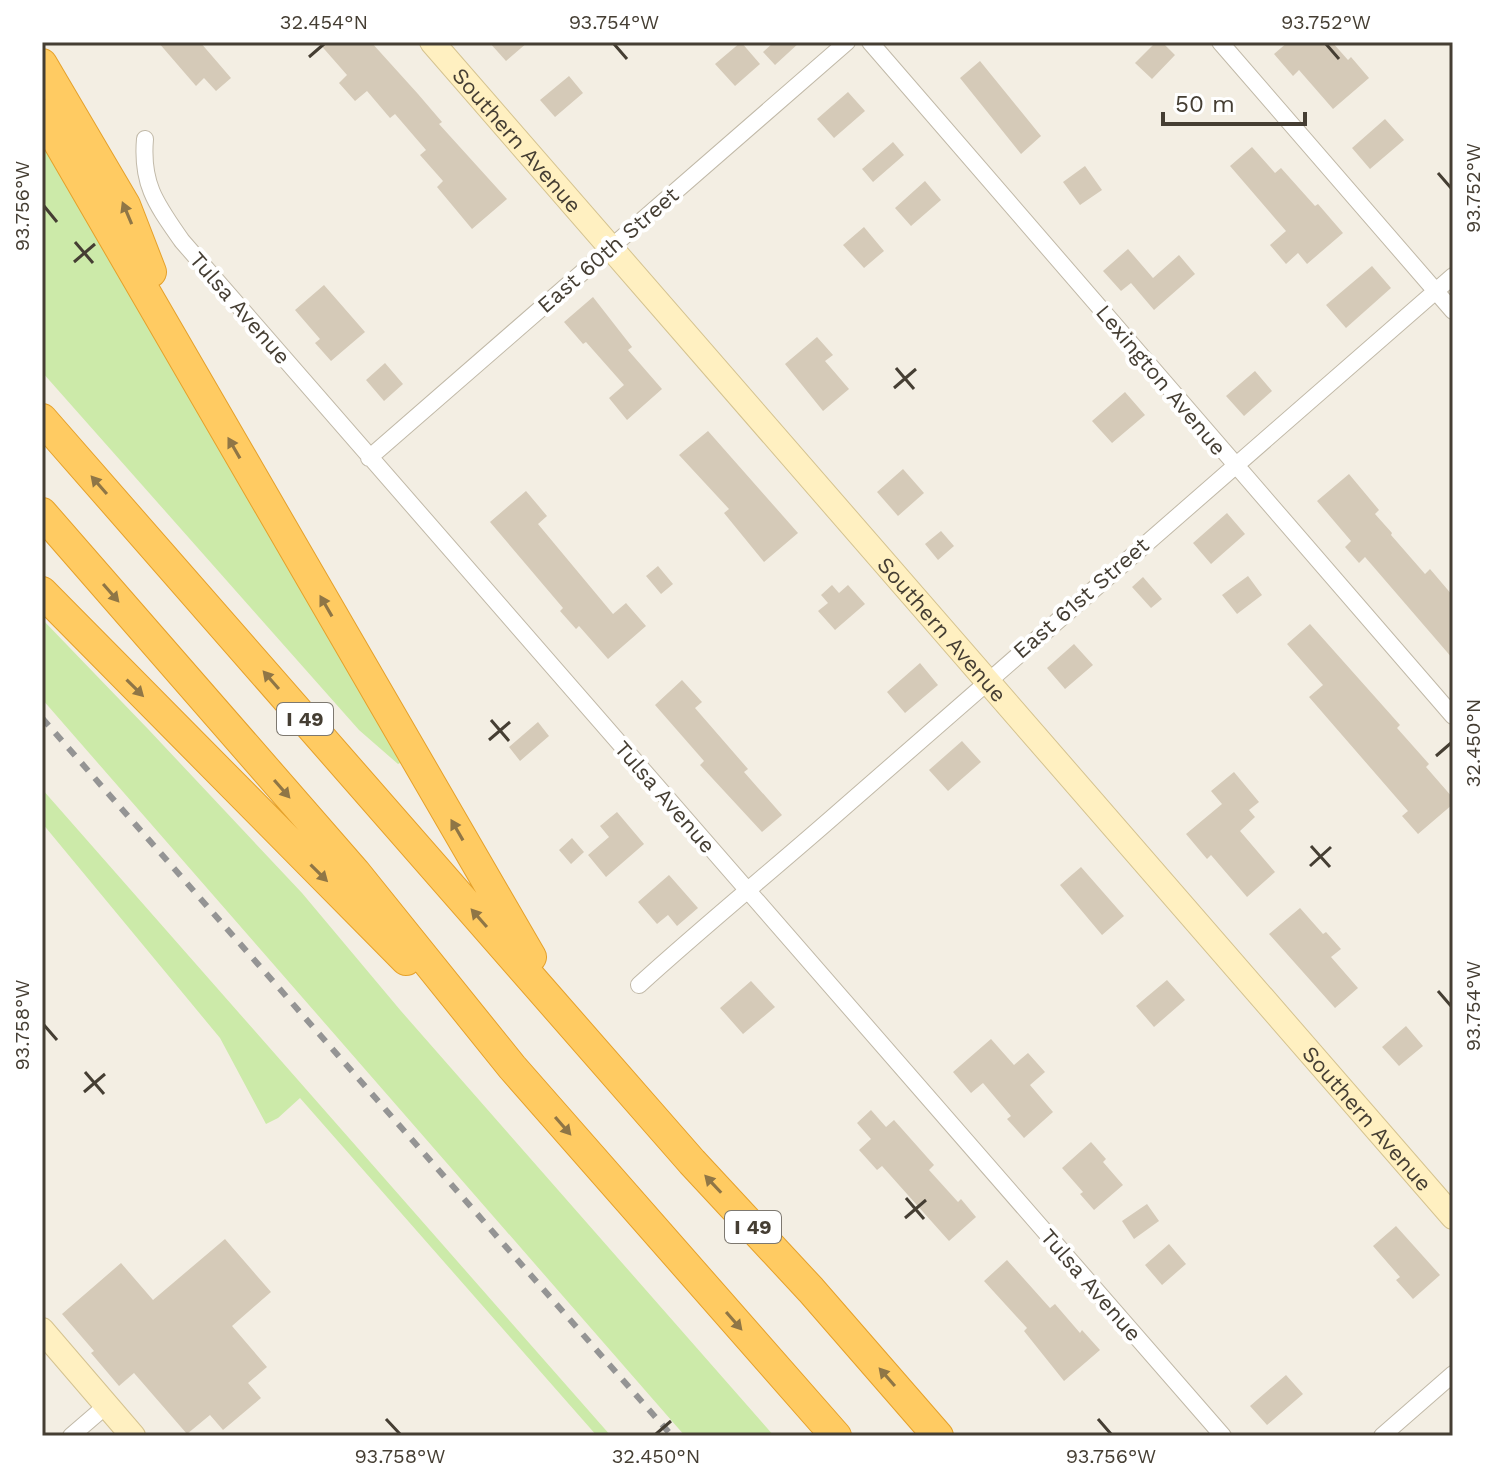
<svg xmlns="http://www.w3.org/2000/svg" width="1495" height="1478" viewBox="0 0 1495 1478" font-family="'Work Sans',sans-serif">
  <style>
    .green { fill: #cceaa9 }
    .building { fill: #d5cab8 }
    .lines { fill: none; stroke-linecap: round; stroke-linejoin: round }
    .street-casing { stroke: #c1b9a8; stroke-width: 18 }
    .secondary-casing { stroke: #d5c390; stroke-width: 26 }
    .highway-casing { stroke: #e5a12b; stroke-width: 32 }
    .street { stroke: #fff; stroke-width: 16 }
    .secondary { stroke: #fff0c1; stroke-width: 24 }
    .highway { stroke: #ffcb62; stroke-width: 30 }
    .rail { stroke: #949494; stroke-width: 6; stroke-dasharray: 10 10; stroke-linecap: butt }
    .oneway { fill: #8f7646 }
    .ticks { fill: none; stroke: #453e33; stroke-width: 3 }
    .labels { text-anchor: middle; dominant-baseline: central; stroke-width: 8; stroke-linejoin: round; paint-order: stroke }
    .shield { fill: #fff; stroke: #7d7870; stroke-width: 2 }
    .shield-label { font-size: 20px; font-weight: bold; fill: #453e33 }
    .street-label { font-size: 22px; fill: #453e33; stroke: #fff }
    .neatline { fill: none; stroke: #453e33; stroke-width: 3 }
    .ticks-label { font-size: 20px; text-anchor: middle; fill: #453e33 }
  </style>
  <rect width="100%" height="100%" fill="#f3eee3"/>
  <path class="green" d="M42,135L405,761L398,764L359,730L42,372Z
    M42,619L148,729L302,893L401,1011L774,1436H685L42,699Z
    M42,789L611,1436H597L300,1098L278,1118L266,1124L220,1038L42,823Z"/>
  <path class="building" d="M158,42H200L231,78L216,91L204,78L196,86Z
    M318,42H371L418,94L442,122L439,124L507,199L472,229L437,187L443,181L420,155L426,150L395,114L390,118L367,91L355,101L339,83L347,75Z
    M489,42H528L506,61Z
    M741,42L760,64L735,86L715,64Z
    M774,42H800L775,65L763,52Z
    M1156,42H1162L1175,55L1152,79L1135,63Z
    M1288,42H1332L1348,60L1351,57L1369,78L1333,109L1299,70L1293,76L1274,54Z
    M980,61L1041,136L1021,154L960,78Z
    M569,76L583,93L555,117L540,100Z
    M848,92L865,111L834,138L817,119Z
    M1385,119L1404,140L1370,169L1352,148Z
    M893,142L904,155L873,182L862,169Z
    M1252,147L1275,173L1281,168L1315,206L1318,204L1343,233L1307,264L1298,253L1286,264L1270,245L1286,231L1230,166Z
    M1085,166L1102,190L1080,205L1063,182Z
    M925,181L941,200L911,226L895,208Z
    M864,227L884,251L864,268L843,245Z
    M1128,249L1153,278L1179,255L1195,274L1154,310L1131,283L1121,291L1103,271Z
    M1372,266L1391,288L1346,328L1326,305Z
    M324,285L365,332L331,361L315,343L320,339L295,310Z
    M593,297L632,347L628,350L662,389L627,420L609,398L624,385L586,342L583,344L564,322Z
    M817,337L833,355L825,361L849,389L823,411L785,364Z
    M385,363L403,384L384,401L366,380Z
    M1255,371L1272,391L1244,416L1226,396Z
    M1125,392L1145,415L1112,443L1092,421Z
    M708,431L798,533L764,562L724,513L729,509L679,455Z
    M903,469L924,493L898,516L877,492Z
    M1349,474L1379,510L1375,514L1392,533L1391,535L1425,574L1430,569L1453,596V659L1365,557L1359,563L1345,547L1351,541L1317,501Z
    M526,491L547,516L538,524L613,614L626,603L646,626L608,659L579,626L576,629L560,611L563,608L490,522Z
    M1227,513L1245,534L1211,564L1193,543Z
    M941,531L954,546L938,560L925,544Z
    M658,566L673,584L661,594L646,576Z
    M1248,576L1262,595L1237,614L1222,595Z
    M1143,577L1162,599L1151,608L1132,587Z
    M832,585L839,593L848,585L865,604L835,630L818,611L828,603L821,595Z
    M1310,624L1400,725L1397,728L1429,764L1426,767L1453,798V804L1418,834L1402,816L1408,811L1309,697L1323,685L1287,644Z
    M1074,644L1093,665L1065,689L1047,668Z
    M920,663L938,685L905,713L887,692Z
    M682,680L702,702L695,708L748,769L744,772L782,815L762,832L700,765L704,761L655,705Z
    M538,722L549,736L520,761L509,747Z
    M962,741L981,762L948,791L929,770Z
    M1234,772L1259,802L1249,810L1255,817L1240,831L1275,872L1247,897L1211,855L1207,859L1186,834L1222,804L1211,791Z
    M617,812L644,844L606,877L588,855L609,837L600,826Z
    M572,838L584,852L571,864L559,850Z
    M1081,867L1124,916L1102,935L1060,885Z
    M669,875L698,908L677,926L668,915L657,924L638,902Z
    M1300,908L1323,934L1326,932L1341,949L1331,957L1358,988L1335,1008L1269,934Z
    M1167,980L1185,1000L1154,1027L1136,1006Z
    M751,981L775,1007L743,1034L720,1008Z
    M1406,1026L1423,1046L1399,1066L1382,1047Z
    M991,1039L1014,1065L1028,1053L1045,1072L1030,1085L1053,1112L1024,1138L1007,1119L1011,1116L983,1083L971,1093L953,1072Z
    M871,1110L886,1127L894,1120L934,1165L929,1170L958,1202L961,1199L976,1217L949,1241L882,1166L877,1170L859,1150L871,1139L857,1123Z
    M1091,1142L1106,1159L1103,1162L1123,1185L1094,1210L1080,1194L1083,1192L1062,1168Z
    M1147,1204L1159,1221L1134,1239L1122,1221Z
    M1396,1226L1440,1275L1413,1299L1396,1280L1400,1277L1373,1246Z
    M225,1239L271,1292L232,1326L267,1367L248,1383L261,1398L223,1430L210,1415L187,1434L134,1373L119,1386L91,1353L94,1351L62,1314L121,1263L153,1300Z
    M1169,1244L1186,1264L1162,1285L1145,1265Z
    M1007,1260L1050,1308L1055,1304L1080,1333L1082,1330L1100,1350L1064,1381L1024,1331L1027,1328L984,1281Z
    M1286,1375L1303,1394L1267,1425L1250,1406Z"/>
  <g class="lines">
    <defs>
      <path id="street" d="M870,42L1453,716
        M1220,42L1453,311
        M145,139C141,185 157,205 182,241L1223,1436
        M369,458L847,42
        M639,985C705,925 774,869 841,810C1044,631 1248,453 1453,276
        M71,1436L107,1405
        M1382,1436L1453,1374"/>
      <g id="secondary">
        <path id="s1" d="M432,42L1453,1217"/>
        <path d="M42,1330L133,1436"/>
      </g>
      <path id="highway" d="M42,64L125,205L151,272
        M42,114L531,957
        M42,419L692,1162L811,1290L938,1436
        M42,513L355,872L512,1067L836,1436
        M42,592L406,960"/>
    </defs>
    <use href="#street" class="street-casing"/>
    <use href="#secondary" class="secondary-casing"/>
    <use href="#highway" class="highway-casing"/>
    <use href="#street" class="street"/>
    <use href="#secondary" class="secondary"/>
    <use href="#highway" class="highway"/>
    <path class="rail" d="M42,718L672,1436"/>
  </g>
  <defs><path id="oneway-solid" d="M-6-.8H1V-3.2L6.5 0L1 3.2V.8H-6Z" transform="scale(2)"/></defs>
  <g class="oneway">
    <use href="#oneway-solid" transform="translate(127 213) rotate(-113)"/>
    <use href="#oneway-solid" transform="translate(234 448) rotate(-120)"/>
    <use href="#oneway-solid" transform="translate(99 485) rotate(-131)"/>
    <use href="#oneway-solid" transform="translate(111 593) rotate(49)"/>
    <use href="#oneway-solid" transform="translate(326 606) rotate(-120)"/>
    <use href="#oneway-solid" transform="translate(271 680) rotate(-131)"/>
    <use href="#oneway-solid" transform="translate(135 688) rotate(45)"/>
    <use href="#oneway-solid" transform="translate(282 789) rotate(49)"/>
    <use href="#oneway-solid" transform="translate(457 830) rotate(-120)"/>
    <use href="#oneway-solid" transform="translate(319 873) rotate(45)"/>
    <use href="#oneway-solid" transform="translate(479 918) rotate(-131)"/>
    <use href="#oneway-solid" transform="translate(563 1126) rotate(49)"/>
    <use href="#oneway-solid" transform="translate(713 1184) rotate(-133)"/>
    <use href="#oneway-solid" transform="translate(734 1321) rotate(49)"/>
    <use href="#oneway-solid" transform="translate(887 1377) rotate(-131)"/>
  </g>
  <path class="ticks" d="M614,44L627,59M1326,44L1339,59M309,57L324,44M1438,173L1451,188M44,206L57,222M75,242L93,263M74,262L95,244M896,368L914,389M894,388L916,369M491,720L509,741M489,740L510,722M1436,756L1451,743M1311,846L1330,867M1310,866L1331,847M1438,991L1451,1006M44,1025L57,1040M85,1072L104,1094M84,1092L105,1074M906,1198L924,1219M905,1218L926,1200M386,1419L400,1434M1098,1419L1111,1434M656,1434L671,1421"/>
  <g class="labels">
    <g class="shield">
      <rect x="277" y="703" width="56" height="32" rx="6"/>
      <rect x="725" y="1211" width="56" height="32" rx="6"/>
    </g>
    <g class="shield-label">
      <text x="305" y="719">I 49</text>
      <text x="753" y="1227">I 49</text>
    </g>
    <g class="street-label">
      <text stroke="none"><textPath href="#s1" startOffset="130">Southern Avenue</textPath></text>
      <text transform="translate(608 250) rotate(-41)">East 60th Street</text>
      <text transform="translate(240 308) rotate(49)">Tulsa Avenue</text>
      <text transform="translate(1161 380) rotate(50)">Lexington Avenue</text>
      <text transform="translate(1081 598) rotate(-41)">East 61st Street</text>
      <text stroke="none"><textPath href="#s1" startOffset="778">Southern Avenue</textPath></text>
      <text transform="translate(665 797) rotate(49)">Tulsa Avenue</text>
      <text stroke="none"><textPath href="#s1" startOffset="1426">Southern Avenue</textPath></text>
      <text transform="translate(1091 1285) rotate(49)">Tulsa Avenue</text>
    </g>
  </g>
  <rect width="1495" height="1478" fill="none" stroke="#ffffff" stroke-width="88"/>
  <path d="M1163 112v12h142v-12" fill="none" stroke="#453e33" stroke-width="4"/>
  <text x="1175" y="112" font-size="24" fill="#453e33" stroke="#ffffff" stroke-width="6" paint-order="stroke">50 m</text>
  <rect x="44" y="44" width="1407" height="1390" class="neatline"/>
  <g class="ticks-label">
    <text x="324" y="29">32.454°N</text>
    <text x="614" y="29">93.754°W</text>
    <text x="1326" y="29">93.752°W</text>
    <text transform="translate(1473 188) rotate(-90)" y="7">93.752°W</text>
    <text transform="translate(22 206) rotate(-90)" y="7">93.756°W</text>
    <text transform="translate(1473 743) rotate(-90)" y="7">32.450°N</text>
    <text transform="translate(1473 1006) rotate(-90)" y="7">93.754°W</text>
    <text transform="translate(22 1025) rotate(-90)" y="7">93.758°W</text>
    <text x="400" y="1463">93.758°W</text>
    <text x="656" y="1463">32.450°N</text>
    <text x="1111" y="1463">93.756°W</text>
  </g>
</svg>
